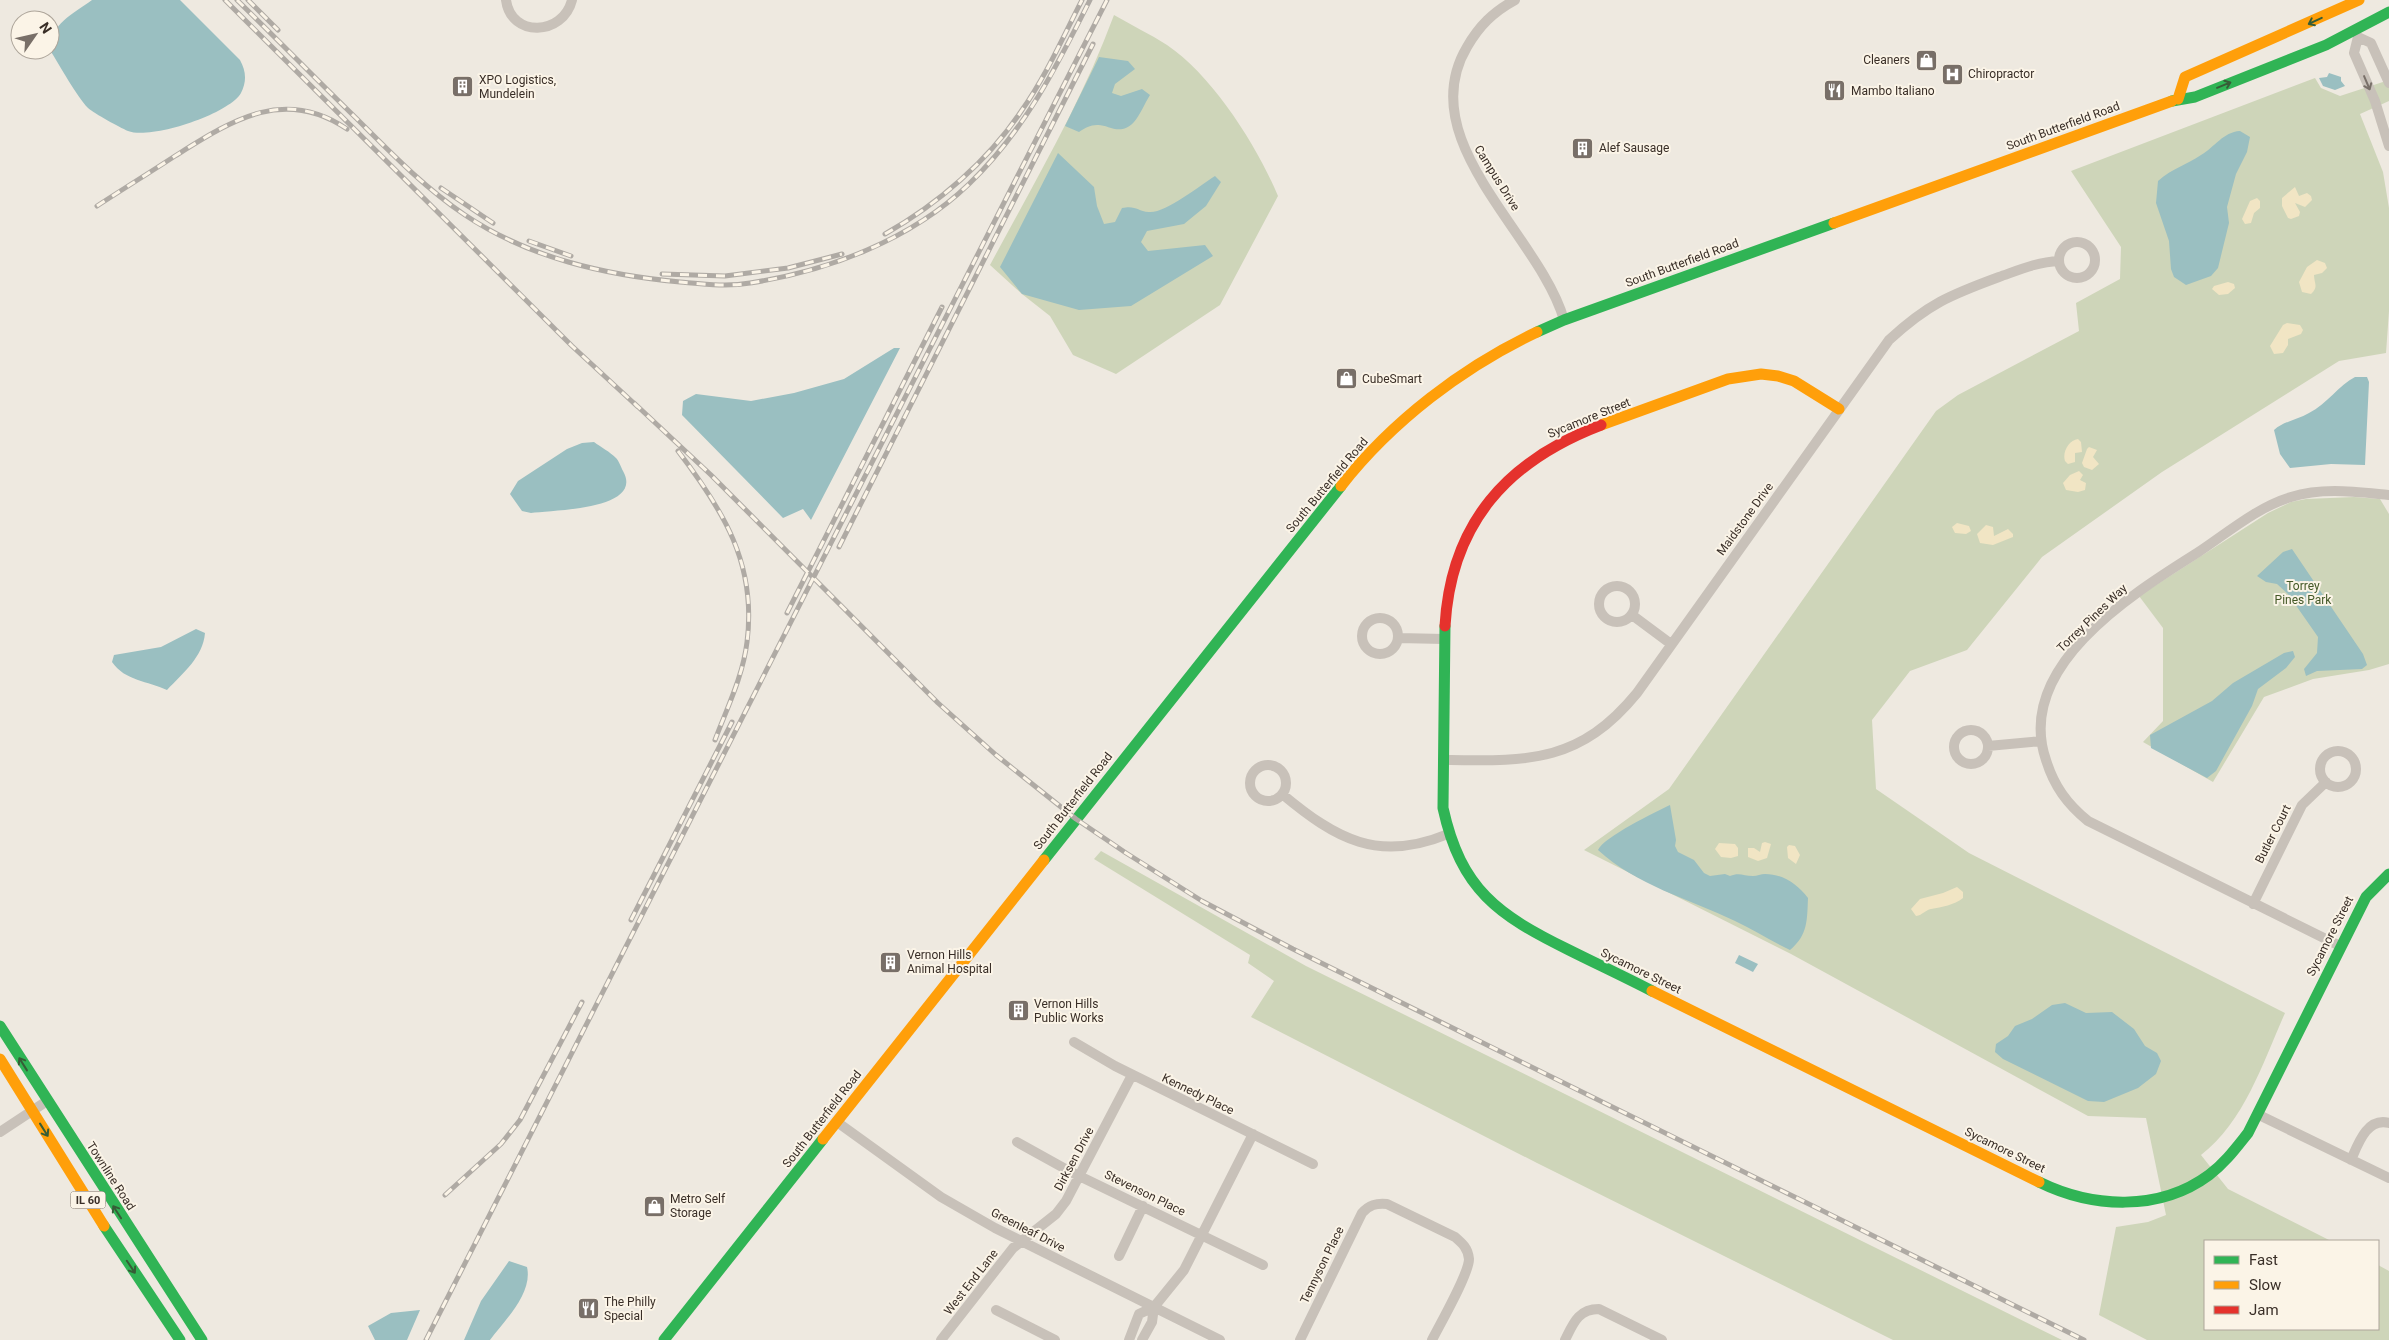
<svg xmlns="http://www.w3.org/2000/svg" width="2389" height="1340" viewBox="0 0 2389 1340" font-family="Roboto,sans-serif">
  <style>
    .green { fill: #ced5b9 }
    .sand { fill: #f1e5c4 }
    .water { fill: #9abfc1 }
    .lines { fill: none; stroke-linecap: round; stroke-linejoin: round }
    .street { stroke: #c8c1b9; stroke-width: 10 }
    .fast { stroke: #30b455; stroke-width: 11 }
    .slow { stroke: #ff9f0a; stroke-width: 11 }
    .jam { stroke: #e5322d; stroke-width: 11 }
    .rail-casing { stroke: #afaaa4; stroke-width: 5 }
    .rail { stroke: #fbf4e7; stroke-width: 3; stroke-dasharray: 9; stroke-linecap: butt }
    .oneway { stroke: #365d37 }
    .oneway2 { stroke: #797069 }
    .labels { text-anchor: middle; dominant-baseline: central; stroke-width: 4; stroke-linejoin: round; paint-order: stroke }
    .shield { fill: #fbf4e7; stroke: #736961; stroke-width: 1 }
    .shield-label { font-size: 11px; font-weight: bold; fill: #392e27 }
    .poi-label { font-size: 12px; fill: #392e27; stroke: #fbf4e7; text-anchor: start }
    .street-label { font-size: 12px; fill: #392e27; stroke: #fbf4e7 }
    .park-label { font-size: 12px; fill: #445928; stroke: #fbf4e7 }
  </style>
  <rect width="100%" height="100%" fill="#eee9e0"/>
  <path class="green" d="M1114,15C1131,25 1150,34 1167,45C1213,76 1257,146 1278,196L1220,305L1116,374L1073,355L1050,316L1022,294L990,265C1034,183 1082,102 1114,15Z
    M2315,78L2321,88L2340,96L2389,80V101L2360,114L2383,172L2389,208V311L2386,353L2339,361L2162,472L2042,557L1967,650L1910,671L1872,720L1876,789L1969,853L2285,1013C2263,1062 2245,1121 2201,1155L2228,1189L2331,1241H2205V1329H2378V1265L2389,1271V1340H2147L2099,1315L2116,1227L2148,1222L2166,1215L2146,1118L2088,1116L1791,954L1584,850L1669,789L1936,411L1958,395L2079,331L2076,303L2120,279L2121,247L2071,171Z
    M2354,497L2380,499L2389,514V664L2369,670L2313,679L2264,697L2213,782L2143,742L2163,721V628L2139,596L2268,513L2291,502L2306,499Z
    M1101,851L1306,966L2062,1340H1893L1537,1163L1251,1017L1274,981L1248,963L1250,955L1094,859Z"/>
  <path class="sand" d="M2295,187L2299,196L2307,193L2311,196L2312,200L2305,207L2295,203L2300,212L2299,216L2291,219L2288,218L2282,206V198Z
    M2257,198L2260,201V208L2254,213L2251,223L2245,224L2242,219L2250,201Z
    M2317,260L2325,263L2327,268L2322,273L2314,275C2314,283 2319,287 2311,294L2302,292L2299,282L2307,267Z
    M2228,282L2234,284L2235,288L2228,294L2219,295L2212,289L2214,286Z
    M2287,323L2300,325L2303,330L2301,334L2288,339V345L2283,353L2274,354L2270,346L2283,325Z
    M2078,439L2081,442L2082,452L2075,453V462L2068,464L2065,461C2062,452 2069,440 2078,439Z
    M2089,447L2097,450L2093,457L2099,464L2092,470L2084,467L2082,463L2087,449Z
    M2079,471L2083,475L2080,480L2086,483L2085,490L2078,492L2066,490L2063,483L2070,475Z
    M1957,523L1969,526L1971,531L1966,534L1955,533L1952,527Z
    M1986,525L1993,527L1994,536L2008,529L2013,534V537L1993,545L1980,543L1977,534Z
    M1765,842L1771,844L1767,858L1758,861L1748,857V848H1754L1760,852L1762,843Z
    M1719,843L1735,844L1738,848V856L1731,858L1721,857L1715,849Z
    M1789,845L1795,846L1800,855L1796,864L1788,858L1787,847Z
    M1957,887L1963,892V898C1954,905 1942,907 1931,909C1925,910 1923,915 1916,916L1911,909L1920,899L1943,893Z"/>
  <path class="water" d="M92,0H180L240,60C246,71 247,81 241,93C229,114 151,140 128,131C119,127 95,114 88,108C76,95 60,66 50,50C51,23 72,15 92,0Z
    M1099,57L1128,61L1135,69L1115,84L1112,93L1121,96L1142,89L1150,95C1145,103 1140,115 1134,122C1120,137 1108,124 1097,125C1090,125 1085,128 1079,132L1065,126Z
    M2329,73L2341,77V81L2345,86L2335,90L2323,86L2319,78L2327,77Z
    M2240,131L2250,137L2247,152L2236,174L2227,207L2229,223L2218,268L2211,276L2186,285L2174,277L2171,269L2169,241L2156,203L2158,181C2173,168 2186,165 2201,155C2215,147 2223,132 2240,131Z
    M1058,153L1094,187L1097,206L1104,224L1115,222L1122,208C1136,205 1137,211 1149,212C1164,214 1201,185 1215,176L1221,182L1206,206L1184,224L1147,231L1141,242L1148,251L1205,245L1213,256L1131,306L1079,310L1022,294L1000,267Z
    M894,348H900L811,520L803,509L783,518L682,415L683,401L696,394L751,401L794,393L844,379Z
    M2355,377H2367L2369,382L2365,465L2331,464L2290,468L2280,454L2274,430C2284,421 2297,420 2309,413C2327,404 2339,385 2355,377Z
    M594,442C601,447 610,452 616,458C619,461 621,467 623,471C645,510 552,510 531,513L522,511L510,494L518,481L567,449L582,443Z
    M2292,549L2363,654L2367,665L2362,669L2317,671L2306,676L2304,669L2317,653L2318,637L2288,594L2277,584L2266,582L2257,576L2283,552Z
    M196,629L205,633C203,657 183,673 167,690C148,681 125,681 112,662L114,655L161,647Z
    M2293,651L2295,657L2286,668L2258,689L2252,706L2216,771L2207,778L2151,748L2150,735L2212,701L2233,683L2284,653Z
    M1670,805L1676,840L1675,846L1678,852L1694,860L1704,873L1710,876L1725,874L1730,876C1739,872 1744,876 1753,876C1757,876 1761,874 1765,874C1783,874 1797,884 1808,898C1807,920 1808,935 1790,950C1771,941 1754,930 1735,921C1689,899 1636,885 1598,850C1604,837 1655,812 1670,805Z
    M1739,955L1758,964L1753,972L1735,963Z
    M2065,1003L2086,1013L2112,1012L2134,1029L2145,1046L2157,1053L2161,1061L2156,1074L2138,1088L2104,1102L2088,1101L2003,1059L1995,1052L1996,1044L2008,1036L2015,1026L2032,1019L2052,1005Z
    M509,1261L527,1267C533,1293 505,1320 490,1340H464L481,1301Z
    M420,1310L407,1340H375L368,1326L391,1313Z"/>
  <g class="lines">
    <path class="street" d="M506,0C511,38 563,36 572,0
      M1515,0C1493,12 1479,26 1467,47C1411,141 1540,235 1564,320
      M2389,83L2371,43L2358,37L2354,53L2375,101L2389,146
      M2059 260a18 18 0 1 1 36 0a18 18 0 1 1-36 0Z
      M1599 604a18 18 0 1 1 36 0a18 18 0 1 1-36 0Z
      M1632,615L1671,644
      M1362 636a18 18 0 1 1 36 0a18 18 0 1 1-36 0Z
      M1398,638L1444,639
      M1954 747a17 17 0 1 1 34 0a17 17 0 1 1-34 0Z
      M1988,746L2041,741
      M2320 769a18 18 0 1 1 36 0a18 18 0 1 1-36 0Z
      M1443,760C1527,761 1579,764 1637,693L1889,340C1928,304 1950,295 1999,277C2019,270 2037,262 2059,261
      M1250 783a18 18 0 1 1 36 0a18 18 0 1 1-36 0Z
      M1282,794C1336,839 1378,863 1448,834
      M2253,904L2302,805L2326,782
      M2340,946L2088,821C2067,804 2054,786 2046,760C2014,667 2132,594 2197,553C2226,534 2257,507 2291,497C2323,487 2357,492 2389,495
      M1074,1042L1115,1066L1313,1164
      M2259,1115L2389,1178
      M837,1122L941,1197L995,1228L1220,1340
      M0,1132L47,1101
      M1017,1142L1071,1172L1263,1265
      M2351,1160C2358,1144 2367,1117 2389,1123
      M1119,1256L1143,1206
      M996,1310L1055,1340
      M941,1340L1013,1248L1056,1214L1066,1201L1132,1075
      M1129,1340L1139,1314L1154,1307L1184,1270L1253,1134
      M1142,1340L1152,1322L1154,1307
      M1300,1340L1362,1213C1369,1205 1376,1203 1387,1204L1455,1237C1462,1243 1468,1248 1469,1259C1469,1274 1440,1324 1432,1340
      M1565,1340C1573,1324 1578,1309 1599,1309L1662,1340"/>
    <path class="fast" d="M2172,101L2195,97L2326,45L2389,12
      M1537,332L1564,320L1834,223
      M1445,626L1443,808C1461,890 1498,915 1569,950C1597,964 1625,977 1652,991
      M1044,860L1341,486
      M0,1026L202,1340
      M2039,1182C2092,1208 2159,1212 2209,1175C2225,1163 2236,1148 2248,1133L2366,897L2389,874
      M104,1226L180,1340
      M664,1340L823,1139"/>
    <path class="slow" d="M2178,99L2185,77L2359,0
      M1834,223L2172,101
      M1601,425L1728,379L1761,374L1778,376L1794,381L1839,409
      M1341,486C1392,421 1463,367 1537,332
      M1652,991L2039,1182
      M0,1059L104,1226
      M823,1139L1044,860"/>
    <path class="jam" d="M1445,626C1451,523 1507,461 1601,425"/>
    <defs>
      <path id="rail" d="M225,0L572,346L638,407
        M237,0C277,39 316,79 356,118C391,153 425,188 465,215C529,258 605,275 680,282C703,284 727,287 750,283C828,271 911,240 969,184C1025,130 1056,68 1090,0
        M248,0L278,30
        M441,188L493,223
        M97,206C123,189 149,173 175,156C231,121 283,86 347,129
        M885,234C938,204 988,161 1022,110C1046,76 1063,37 1082,0
        M529,241L571,256
        M662,274L725,276L788,268L842,254
        M634,403L711,475L938,703L996,755L1076,819L1126,853L1202,901L1293,949L2084,1340
        M678,451C723,510 757,564 747,642C743,676 727,708 715,740
        M839,547L1093,44
        M787,613L942,307
        M631,920L732,722
        M445,1195L501,1144L520,1120L582,1002
        M426,1340L1107,0"/>
    </defs>
    <use href="#rail" class="rail-casing"/>
    <use href="#rail" class="rail"/>
  </g>
  <defs><path id="oneway-shaft" d="M-6 0H5M1.5-3L5.5 0L1.5 3" fill="none" stroke-width="1.6" stroke-linecap="round" stroke-linejoin="round" transform="scale(1.25)"/></defs>
  <g class="oneway">
    <use href="#oneway-shaft" transform="translate(2315 21) rotate(155)"/>
    <use href="#oneway-shaft" transform="translate(2224 85) rotate(-22)"/>
    <use href="#oneway-shaft" transform="translate(23 1064) rotate(-122)"/>
    <use href="#oneway-shaft" transform="translate(44 1130) rotate(58)"/>
    <use href="#oneway-shaft" transform="translate(117 1212) rotate(-123)"/>
    <use href="#oneway-shaft" transform="translate(131 1267) rotate(56)"/>
  </g>
  <use class="oneway2" href="#oneway-shaft" transform="translate(2367 83) rotate(67)"/>
  <defs>
    <symbol id="shop-square" viewBox="-11 -11 22 22"><rect x="-9" y="-9" width="18" height="18" rx="4" fill="#786f68" stroke="#fbf4e7"/><path d="M-5-2.5h2.3a2.7 3.5 0 0 1 5.4 0H5L5.5 6h-11ZM-1.5-2.5h3a1.5 2.3 0 0 0-3 0Z" fill="#fff"/></symbol>
    <symbol id="hospital-square" viewBox="-11 -11 22 22"><rect x="-9" y="-9" width="18" height="18" rx="4" fill="#786f68" stroke="#fbf4e7"/><path d="M-5-5h3v3.5h4V-5h3V5h-3V1.5h-4V5h-3Z" fill="#fff"/></symbol>
    <symbol id="building-square" viewBox="-11 -11 22 22"><rect x="-9" y="-9" width="18" height="18" rx="4" fill="#786f68" stroke="#fbf4e7"/><path d="M-4-6H4V6H1V3H-1V6H-4ZM-2.5-4.3h1.7v1.8h-1.7ZM.8-4.3h1.7v1.8H.8ZM-2.5-1h1.7V.8h-1.7ZM.8-1h1.7V.8H.8Z" fill="#fff"/></symbol>
    <symbol id="restaurant-square" viewBox="-11 -11 22 22"><rect x="-9" y="-9" width="18" height="18" rx="4" fill="#786f68" stroke="#fbf4e7"/><path d="M-5-6h1v4h1v-4h1v4h1v-4h1v5L-1.5 .5V6h-2V.5L-5-1ZM5-6V6H3V1.5H1.5Q1.5-4 5-6Z" fill="#fff"/></symbol>
  </defs>
  <g fill-rule="evenodd">
    <use href="#shop-square" x="1914" y="48" width="25" height="25"/>
    <use href="#hospital-square" x="1940" y="62" width="25" height="25"/>
    <use href="#building-square" x="450" y="74" width="25" height="25"/>
    <use href="#restaurant-square" x="1822" y="78" width="25" height="25"/>
    <use href="#building-square" x="1570" y="136" width="25" height="25"/>
    <use href="#shop-square" x="1334" y="366" width="25" height="25"/>
    <use href="#building-square" x="878" y="950" width="25" height="25"/>
    <use href="#building-square" x="1006" y="998" width="25" height="25"/>
    <use href="#shop-square" x="642" y="1194" width="25" height="25"/>
    <use href="#restaurant-square" x="576" y="1296" width="25" height="25"/>
  </g>
  <g class="labels">
    <rect class="shield" x="70.5" y="1191.5" width="35" height="17" rx="4"/>
    <g class="shield-label">
      <text x="88" y="1200">IL 60</text>
    </g>
    <g class="poi-label">
      <text x="1910" y="60" text-anchor="end">Cleaners</text>
      <text x="1968" y="74">Chiropractor</text>
      <text x="479" y="80">XPO Logistics,<tspan x="479" dy="14">Mundelein</tspan></text>
      <text x="1851" y="91">Mambo Italiano</text>
      <text x="1599" y="148">Alef Sausage</text>
      <text x="1362" y="379">CubeSmart</text>
      <text x="907" y="955">Vernon Hills<tspan x="907" dy="14">Animal Hospital</tspan></text>
      <text x="1034" y="1004">Vernon Hills<tspan x="1034" dy="14">Public Works</tspan></text>
      <text x="670" y="1199">Metro Self<tspan x="670" dy="14">Storage</tspan></text>
      <text x="604" y="1302">The Philly<tspan x="604" dy="14">Special</tspan></text>
    </g>
    <g class="street-label">
      <text transform="translate(2063 126) rotate(-20)">South Butterfield Road</text>
      <text transform="translate(1497 178) rotate(58)">Campus Drive</text>
      <text transform="translate(1682 263) rotate(-20)">South Butterfield Road</text>
      <text transform="translate(1589 418) rotate(-22)">Sycamore Street</text>
      <text transform="translate(1327 485) rotate(-50)">South Butterfield Road</text>
      <text transform="translate(1745 519) rotate(-54)">Maidstone Drive</text>
      <text transform="translate(2092 618) rotate(-44)">Torrey Pines Way</text>
      <text transform="translate(1073 801) rotate(-52)">South Butterfield Road</text>
      <text transform="translate(2273 834) rotate(-63)">Butler Court</text>
      <text transform="translate(2330 936) rotate(-63)">Sycamore Street</text>
      <text transform="translate(1641 971) rotate(26)">Sycamore Street</text>
      <text transform="translate(1198 1094) rotate(26)">Kennedy Place</text>
      <text transform="translate(822 1119) rotate(-52)">South Butterfield Road</text>
      <text transform="translate(2005 1150) rotate(26)">Sycamore Street</text>
      <text transform="translate(1074 1159) rotate(-62)">Dirksen Drive</text>
      <text transform="translate(111 1176) rotate(57)">Townline Road</text>
      <text transform="translate(1145 1193) rotate(26)">Stevenson Place</text>
      <text transform="translate(1028 1230) rotate(27)">Greenleaf Drive</text>
      <text transform="translate(1322 1265) rotate(-64)">Tennyson Place</text>
      <text transform="translate(971 1282) rotate(-52)">West End Lane</text>
    </g>
    <g class="park-label">
      <text x="2303" y="586">Torrey<tspan x="2303" dy="14">Pines Park</tspan></text>
    </g>
  </g>
  <rect x="2204" y="1240" width="175" height="90" fill="#fbf4e7" stroke="#ada59a"/>
  <rect x="2214" y="1256" width="25" height="8" fill="#30b455" stroke="#ada59a"/>
  <text x="2249" y="1265" font-size="15" fill="#392e27">Fast</text>
  <rect x="2214" y="1281" width="25" height="8" fill="#ff9f0a" stroke="#ada59a"/>
  <text x="2249" y="1290" font-size="15" fill="#392e27">Slow</text>
  <rect x="2214" y="1306" width="25" height="8" fill="#e5322d" stroke="#ada59a"/>
  <text x="2249" y="1315" font-size="15" fill="#392e27">Jam</text>
  <g transform="translate(35 35) rotate(56)"><circle r="24" fill="#fbf4e7" stroke="#ada59a"/>
  <path d="M0-4L9 19L0 12L-9 19Z" fill="#786f68"/>
  <text y="-8" font-size="14" font-weight="bold" text-anchor="middle" fill="#392e27">N</text>
  </g>
</svg>
